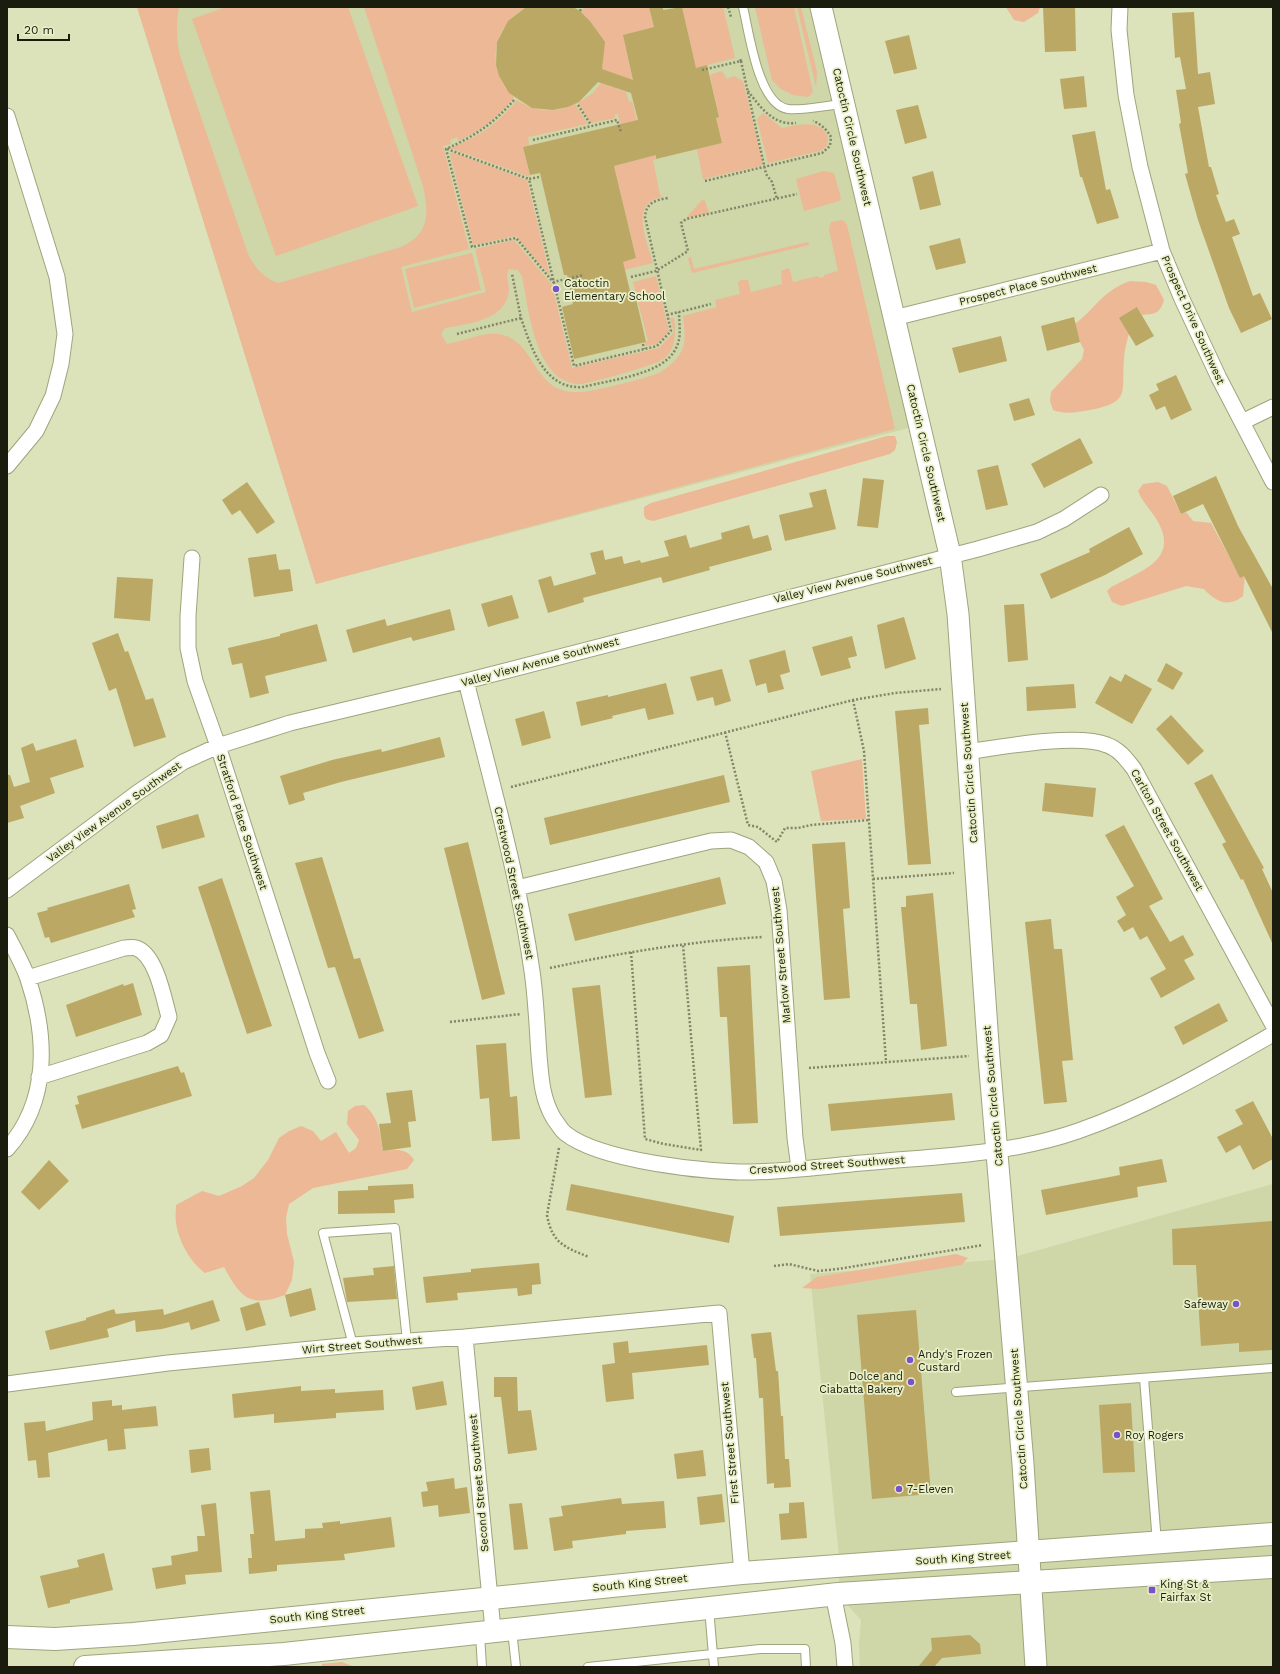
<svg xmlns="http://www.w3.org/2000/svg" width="1280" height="1674" viewBox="0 0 1280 1674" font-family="'Work Sans',sans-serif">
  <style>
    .built { fill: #cfd6a7 }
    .green { fill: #ecb896 }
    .building { fill: #bba864 }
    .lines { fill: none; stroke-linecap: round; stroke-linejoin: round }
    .service-casing { stroke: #9fa47d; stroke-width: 10 }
    .minor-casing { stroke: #9fa47d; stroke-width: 17 }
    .secondary-casing { stroke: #9fa47d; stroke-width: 23 }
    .primary-casing { stroke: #9fa47d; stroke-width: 24 }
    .path { stroke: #818569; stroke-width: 2.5; stroke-dasharray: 2 2; stroke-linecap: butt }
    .service { stroke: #fff; stroke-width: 8 }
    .minor { stroke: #fff; stroke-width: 15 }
    .secondary { stroke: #fff; stroke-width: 21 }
    .primary { stroke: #fff; stroke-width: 22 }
    .poi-dot { fill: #7852cb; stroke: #e9efc6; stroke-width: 1.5 }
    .labels { text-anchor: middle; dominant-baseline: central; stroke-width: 3.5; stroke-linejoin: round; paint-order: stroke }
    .street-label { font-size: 11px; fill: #1a1c0d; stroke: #e9efc6 }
    .poi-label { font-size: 11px; fill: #1a1c0d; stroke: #e9efc6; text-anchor: start }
  </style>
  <rect width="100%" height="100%" fill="#dce2b9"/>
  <path class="built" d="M137,7H821L920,425L316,584Z
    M1273,1184V1667H860L859,1645L861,1620L838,1594L840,1566L810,1274L1007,1259Z"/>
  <path class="green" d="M137,7H179C176,26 176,41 181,59L248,254C255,268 264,279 279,283L401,247C430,234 429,214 423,186L364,7H526C492,27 484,69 514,97C499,117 481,131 458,141L457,137L450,140L451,144L443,146L469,249L401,267L412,312L486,292L475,249L514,240L552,285L572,368L659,348L674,332L670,318H674C676,331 676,348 665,358C657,365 594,382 581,384C574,385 561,380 556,375C533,354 528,306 522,276L518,270L509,269C505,276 509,282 509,290C507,320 468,324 445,328L441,334L447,344C467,341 487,329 506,336C532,345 535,382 562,390C566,392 572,392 577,392C590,393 647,378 659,373C666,369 678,359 681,352C687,342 684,327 683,316L717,307L715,300L740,294L738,282L741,280H748L751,292L782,284L781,271L788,268L790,270L793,282L818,276L819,278L824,277V275L838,271L829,229L831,222L843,220L847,225L895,429L316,584Z
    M226,7H348L418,206L276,256L192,19Z
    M585,7H649L654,27L623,35L633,80L602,69C605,47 600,27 581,12Z
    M682,7H723L735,58L696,68Z
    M755,7H794L813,92L808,97L793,95L781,89L772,80Z
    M797,7H801L817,72L816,87Z
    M1006,7H1040L1038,13L1024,22L1014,20Z
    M722,71L727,79L734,76L743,81L763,163L760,166L703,179L697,149L722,143L716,118L719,117L710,75Z
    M601,83L626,92L629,102L632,101L638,125L625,148L618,114H615V118L591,123L578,103L593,93Z
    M517,100C535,112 556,114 575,104L588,124L528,137L529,145L523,147L530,177L450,148C478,138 499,123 517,100Z
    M763,113L782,128C798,125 819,118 828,137L827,146L820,151L768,163L757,119Z
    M452,152L527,180L550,276L516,236L473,245L450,154Z
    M656,155V159L653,160L660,195L662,197C629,203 647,241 653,263L620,271L619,263L636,258L614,166Z
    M824,171L834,173L841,198L839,201L804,211L796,179Z
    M702,200L705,201L709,213L686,218Z
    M808,242L809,245L692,273L688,258L691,257L694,269Z
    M472,253L481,290L414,308L405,269Z
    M656,276L669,331L657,344L646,346L645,342L648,341L633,282Z
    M1130,281L1146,282L1156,285L1164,300C1160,313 1156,314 1142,315L1137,307C1133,323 1125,342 1124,358C1121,392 1132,402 1090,410C1077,412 1066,415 1053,410L1050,401L1051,392L1082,359L1084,350L1080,342L1075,324C1097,307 1101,292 1130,281Z
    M887,436H895L897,442L895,450L890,454L653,521L646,519L644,515V507L651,503Z
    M1158,482L1167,486L1181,514L1186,512L1193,521L1211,523L1240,577L1245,575L1243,596C1228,608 1216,602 1204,589L1186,586L1122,606L1112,602L1107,591L1111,587C1143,570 1182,559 1155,517C1149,508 1142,501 1138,491L1143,484Z
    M862,759L866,819L821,821L811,771Z
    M364,1105C379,1117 380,1133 383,1151C396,1150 406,1147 414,1160L407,1169L313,1188L289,1204L286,1218L287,1234L294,1262L292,1280L285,1295C249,1308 241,1298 224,1267L205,1273C190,1262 179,1242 176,1223C175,1218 176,1210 176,1205L202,1191L219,1196L242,1186L254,1178L268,1160L279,1138L289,1131L301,1126L313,1131L321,1141L336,1132L349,1153L356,1148L359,1140L347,1124L348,1111L355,1106Z
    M956,1254L968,1258L961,1265L820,1289L802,1288L817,1277Z
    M342,1662L354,1667H322V1664Z"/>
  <path class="building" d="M526,7H573L580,11L590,21L605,42L602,69L633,80L623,35L654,27L649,7H663V10L682,7L696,68L707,65L719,117L716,118L722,143L656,159V155L614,166L636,258L623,262L630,291L634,290L646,342L574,359L562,307L573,304L567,275H564L540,173L530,175L523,147L638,120L631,93L598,82L579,102L568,107L553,110L532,108L509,93L499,76L496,65L497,42L508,21Z
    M1043,7H1075L1076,51L1045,52Z
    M1194,12L1198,74L1210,72L1215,104L1198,107L1209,167H1211L1219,194L1216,195L1226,222L1234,219L1240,234L1232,237L1253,296L1260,293L1272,319L1241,333L1229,308L1198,220L1185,174L1188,173L1179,124L1181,123L1176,90L1186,89L1180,57L1175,58L1172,13Z
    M909,35L917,69L894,74L885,41Z
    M1084,76L1087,107L1064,109L1060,79Z
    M918,105L927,138L905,144L896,110Z
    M1095,131L1106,190L1110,189L1119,218L1097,224L1082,177H1080L1072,135Z
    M933,171L941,205L920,210L912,177Z
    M960,238L966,263L936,270L929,246Z
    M1137,307L1154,336L1136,346L1119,318Z
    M1074,317L1080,342L1047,351L1041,326Z
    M1001,336L1007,361L959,373L952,348Z
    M1176,375L1192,410L1171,420L1165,406L1156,410L1149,395L1159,390L1156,384Z
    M1029,398L1035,415L1014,421L1009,404Z
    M1080,438L1093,463L1044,488L1031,464Z
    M998,465L1008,505L986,510L977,470Z
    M1216,476L1238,526L1273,589V634L1244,576L1240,578L1203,504L1181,514L1173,496Z
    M863,478L884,480L878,528L857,526Z
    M247,482L275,522L257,534L240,510L232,515L222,500Z
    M826,489L836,529L785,541L779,515L813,507L809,493Z
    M749,525L753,539L768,535L772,550L709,567L710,570L663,583L661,577L583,598L584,602L548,613L538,580L551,576L554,586L596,574L590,553L603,550L605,560L622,556L624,564L640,560L641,563L669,556L664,541L686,535L690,548L722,539L721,533Z
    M1129,527L1143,554L1105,575L1051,599L1040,574L1090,552L1089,549Z
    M276,554L279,570L290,569L293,591L254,597L248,558Z
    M117,577L153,579L150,621L114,618Z
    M512,595L519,618L488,627L481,604Z
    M1024,604L1028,660L1008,662L1004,605Z
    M450,609L455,630L413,641L411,637L353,653L346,630L385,619L387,626Z
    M904,617L916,659L885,669L877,625Z
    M317,624L327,661L265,676L269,693L250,698L242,663L232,665L228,648L280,636V634Z
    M118,633L125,652L128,651L146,700L153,698L166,737L134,747L116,688L109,691L92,643Z
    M852,636L857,656L848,658L851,668L821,676L812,647Z
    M785,650L790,672L780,675L784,689L768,693L766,683L756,686L749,660Z
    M1166,663L1183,673L1173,690L1157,681Z
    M722,669L731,701L715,706L713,697L697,701L690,677Z
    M1125,674L1152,689L1132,724L1095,703L1110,676L1121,682Z
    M666,683L674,714L648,720L645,708L612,716L613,718L581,726L576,702L608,695V697Z
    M1074,684L1076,708L1027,711L1026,687Z
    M928,708L929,724L919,725L931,864L908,865L895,711Z
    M544,711L551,738L522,746L515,719Z
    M1171,715L1204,751L1188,765L1156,729Z
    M440,737L445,757L341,782L303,793L305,800L289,805L280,776L332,760L381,749L382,752Z
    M76,739L84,767L50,778L55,793L20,806L24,818L7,823V775H10L14,787L30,782L21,748L33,743L36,751Z
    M1212,774L1264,868L1262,869L1273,893V945L1243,879L1241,880L1222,844L1226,842L1194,783Z
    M724,775L730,802L550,845L544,818Z
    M1045,783L1096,788L1093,817L1042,811Z
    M198,814L205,837L162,849L156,826Z
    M1124,825L1163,899L1149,906L1170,942L1183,935L1194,955L1184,960L1195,979L1161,998L1150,978L1166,969L1147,936L1140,940L1133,927L1124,932L1117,921L1126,915L1116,897L1134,886L1105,835Z
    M468,842L505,994L482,1000L444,848Z
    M845,842L850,908L843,909L850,998L824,1000L812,844Z
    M322,857L354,959L360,958L384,1031L359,1039L335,967L328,968L295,863Z
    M720,877L726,904L575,941L568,914Z
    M222,878L272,1026L247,1034L198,887Z
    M129,884L136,909L132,910L135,917L51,943L49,937L45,938L37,913L48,910L47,908Z
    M933,893L947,1046L921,1050L917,1004H910L901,907H906V896Z
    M1051,919L1054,949H1062L1073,1060L1062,1061L1067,1102L1044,1104L1025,922Z
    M750,965L758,1123L733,1124L727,1017H720L717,967Z
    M133,983L142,1015L76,1037L66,1005L123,984L124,986Z
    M600,985L612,1095L585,1098L572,988Z
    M1219,1003L1228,1021L1183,1045L1174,1027Z
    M506,1043L510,1097L517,1096L520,1139L492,1141L489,1098L480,1099L476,1045Z
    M178,1066L181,1073L184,1072L192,1096L82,1129L75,1105L79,1104L77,1096Z
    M412,1090L416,1121L408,1122L411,1147L383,1151L379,1124L391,1123L386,1093Z
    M952,1093L955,1120L831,1131L828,1104Z
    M1253,1101L1273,1139V1159L1253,1170L1240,1145L1226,1153L1217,1137L1243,1124L1235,1110Z
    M1162,1159L1167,1182L1137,1187L1138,1197L1046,1215L1041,1190L1120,1175L1119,1167Z
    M49,1160L69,1181L39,1210L21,1192Z
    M413,1184L414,1198L394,1200L395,1213L338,1214V1191L368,1190V1186Z
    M571,1184L734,1216L729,1243L566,1210Z
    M962,1193L965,1222L780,1236L777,1207Z
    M1273,1221V1350L1239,1352V1343L1201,1346L1196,1265H1173L1172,1229Z
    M539,1263L541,1284L532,1285V1294L518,1296L517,1288L457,1293L458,1300L426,1303L423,1277L471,1272V1269Z
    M394,1266L397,1299L347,1302L343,1278L374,1275L373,1268Z
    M311,1288L316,1310L290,1317L285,1295Z
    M213,1300L220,1321L191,1330L189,1322L162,1329L136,1332L135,1320L107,1329L109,1337L50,1350L45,1331L86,1320V1318L114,1309L116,1314L163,1309L164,1315Z
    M259,1302L266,1325L246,1331L240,1308Z
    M916,1310L931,1494L872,1499L857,1315Z
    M771,1332L776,1371H778L781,1416H783L785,1459H789L791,1487L774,1488V1483L767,1484L763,1398H759L756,1358H754L751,1334Z
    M628,1341L629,1353L707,1345L709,1365L632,1373L634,1399L606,1402L602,1365L615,1363L613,1343Z
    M494,1377H517L518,1411L531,1410L537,1450L508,1454L501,1397H494Z
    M443,1381L447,1405L416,1410L412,1387Z
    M301,1386V1391L335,1389V1393L383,1390L384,1410L336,1413V1418L274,1423V1414L234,1418L232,1394Z
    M112,1400V1406L122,1405V1410L156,1406L158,1426L124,1429L126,1449L108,1451L107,1439L48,1453L50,1477L38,1478L36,1460L28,1461L24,1423L45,1421L46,1431L93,1420L92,1402Z
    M1131,1403L1135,1472L1103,1473L1099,1405Z
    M209,1448L211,1470L191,1473L189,1450Z
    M703,1450L706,1476L677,1479L674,1454Z
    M454,1478L455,1489L467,1487L470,1513L439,1517L438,1505L423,1507L421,1492L428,1491L426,1482Z
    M270,1490L275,1541L305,1538V1529L323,1528L322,1523L340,1521V1524L391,1517L395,1547L344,1554L345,1560L277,1565V1571L249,1574L248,1558H252L250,1534H254L250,1492Z
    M722,1494L725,1522L700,1525L697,1497Z
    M621,1498L622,1504L664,1501L666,1528L626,1531V1534L572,1541L573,1548L554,1551L549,1518L563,1516L561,1506Z
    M804,1502L807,1538L781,1540L779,1514L789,1513V1503Z
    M216,1503L222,1572L185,1575L186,1584L156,1589L152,1568L172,1565L171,1556L198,1551L197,1536H205L201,1505Z
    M522,1503L528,1549L514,1550L509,1504Z
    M104,1553L113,1590L70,1600V1603L48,1608L40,1576L79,1567L77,1560Z
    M970,1635L980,1644L981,1654L942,1658L934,1667H918L932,1650L931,1638Z"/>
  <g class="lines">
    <defs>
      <path id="service" d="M743,7C749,31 758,105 788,109C802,111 828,105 843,104
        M353,1345L323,1233L395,1228L407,1341
        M1144,1378L1157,1543
        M956,1392L1273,1368
        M709,1608L714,1667
        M512,1630L516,1667
        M480,1634L482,1667
        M588,1667L760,1649H805L806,1667"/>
      <path id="minor" d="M1120,7L1119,30L1126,95L1140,167L1162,251L1182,299L1219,378L1273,482
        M7,116L57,277L65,334L61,364L53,396L36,431L7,466
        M894,318L1162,251
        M1242,422L1273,407
        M192,558L188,616V648L195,681L218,746L317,1053L328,1081
        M466,681C490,777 518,873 532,971C536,998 537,1027 539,1055C541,1079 542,1099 554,1119C558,1124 561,1130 565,1133C599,1161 709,1173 753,1172C793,1171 834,1165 874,1162C943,1156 1012,1154 1078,1131C1147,1107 1210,1070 1273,1034
        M967,752C1001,747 1077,733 1107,745C1119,749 1127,760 1134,769L1273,1025
        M517,888L711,841L731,840L749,847L766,862L774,881L779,910L795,1138L799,1168
        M7,890L137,793L183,762L218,746L290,723L466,681L978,549L1037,532L1064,519L1101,495
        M7,935C14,949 23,964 28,979C47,1036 50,1101 7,1149
        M28,978L124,948C127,948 133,947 136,948C156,954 164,999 169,1017L161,1035L147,1043L39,1077
        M465,1337L493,1630
        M7,1384L168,1363L353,1345L465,1337L719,1313L742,1573
        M833,1594L843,1643L845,1667"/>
      <path id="secondary" d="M821,7L950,555L958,614L989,1058L1023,1464L1036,1667"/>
      <path id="primary" d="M7,1637L55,1639L133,1634L742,1573L1273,1534
        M85,1667L284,1654L838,1594L1273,1567"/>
    </defs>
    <use href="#service" class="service-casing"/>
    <use href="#minor" class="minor-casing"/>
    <use href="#secondary" class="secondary-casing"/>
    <use href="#primary" class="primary-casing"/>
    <path class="path" d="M728,7L731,17
      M580,11L582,7
      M741,61L766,174L772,182L777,199
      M702,70L741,61L740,59
      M748,91C760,107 774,126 796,123
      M514,100C493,124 475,136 446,149L472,247L516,238L553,282L584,275
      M578,105L591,125
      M533,140L617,120L621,132
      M447,149L529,179
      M539,177L529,179L574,366L657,346L671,331L645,217C646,203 655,200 668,198
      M705,181L822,153L830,146L831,137C827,130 821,124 813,121
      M631,277L656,271L688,251L681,223L686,219L797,194
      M667,315L711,304
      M521,318C531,347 544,390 583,387C609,380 664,375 676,348C682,337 679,324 679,312
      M457,334L521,318L512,274
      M643,344L644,349
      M853,700L864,751L886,1062
      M725,732L748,825L758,827L777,842L785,828H798L811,825L869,820
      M511,787L853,700L895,693L941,689
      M873,879L954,873
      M631,952L645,1139L664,1144L701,1150L683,945
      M550,968C620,953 691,941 763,937
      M450,1022L521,1014
      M809,1068L969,1056
      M559,1148L547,1215C552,1243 564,1247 589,1257
      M774,1266L789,1264L818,1271L838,1269L983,1245"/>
    <use href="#service" class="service"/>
    <use href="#minor" class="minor"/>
    <use href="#secondary" class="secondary"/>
    <use href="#primary" class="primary"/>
  </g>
  <g class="poi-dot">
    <circle cx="556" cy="289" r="4"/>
    <circle cx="1236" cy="1304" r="4"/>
    <circle cx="910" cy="1360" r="4"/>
    <circle cx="911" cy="1382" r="4"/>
    <circle cx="1117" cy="1435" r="4"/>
    <circle cx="899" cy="1489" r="4"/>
    <rect x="1148" y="1586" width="8" height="8" rx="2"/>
  </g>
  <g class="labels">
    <g class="street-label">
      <text transform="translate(852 137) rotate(77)">Catoctin Circle Southwest</text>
      <text transform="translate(1028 285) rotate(-14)">Prospect Place Southwest</text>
      <text transform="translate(1193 320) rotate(66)">Prospect Drive Southwest</text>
      <text transform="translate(926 453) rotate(77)">Catoctin Circle Southwest</text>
      <text transform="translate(853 580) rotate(-14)">Valley View Avenue Southwest</text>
      <text transform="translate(540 662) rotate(-15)">Valley View Avenue Southwest</text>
      <text transform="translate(969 773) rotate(-94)">Catoctin Circle Southwest</text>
      <text transform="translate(114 812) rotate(-36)">Valley View Avenue Southwest</text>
      <text transform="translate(242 822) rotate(72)">Stratford Place Southwest</text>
      <text transform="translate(1167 830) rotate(61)">Carlton Street Southwest</text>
      <text transform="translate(514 883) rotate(78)">Crestwood Street Southwest</text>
      <text transform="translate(781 955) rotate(-95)">Marlow Street Southwest</text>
      <text transform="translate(993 1096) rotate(-95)">Catoctin Circle Southwest</text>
      <text transform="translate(827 1165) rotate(-4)">Crestwood Street Southwest</text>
      <text transform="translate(362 1345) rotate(-5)">Wirt Street Southwest</text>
      <text transform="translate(1019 1419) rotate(-94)">Catoctin Circle Southwest</text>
      <text transform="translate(730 1443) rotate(-95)">First Street Southwest</text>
      <text transform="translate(479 1483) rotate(-95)">Second Street Southwest</text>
      <text transform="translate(963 1558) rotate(-4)">South King Street</text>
      <text transform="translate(640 1583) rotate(-6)">South King Street</text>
      <text transform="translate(317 1615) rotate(-6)">South King Street</text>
    </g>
    <g class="poi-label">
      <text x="564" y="283">Catoctin<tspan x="564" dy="13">Elementary School</tspan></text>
      <text x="1228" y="1304" text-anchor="end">Safeway</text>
      <text x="918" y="1354">Andy's Frozen<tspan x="918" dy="13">Custard</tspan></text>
      <text x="903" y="1376" text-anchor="end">Dolce and<tspan x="903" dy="13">Ciabatta Bakery</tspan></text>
      <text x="1125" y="1435">Roy Rogers</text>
      <text x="907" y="1489">7-Eleven</text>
      <text x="1160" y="1584">King St &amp;<tspan x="1160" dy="13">Fairfax St</tspan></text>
    </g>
  </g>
  <rect width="1280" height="1674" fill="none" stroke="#1a1c0d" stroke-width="16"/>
  <path d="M18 34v6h51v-6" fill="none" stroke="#1a1c0d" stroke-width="2"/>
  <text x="24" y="34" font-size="12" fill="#1a1c0d" stroke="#e9efc6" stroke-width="3" paint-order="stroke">20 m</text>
</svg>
